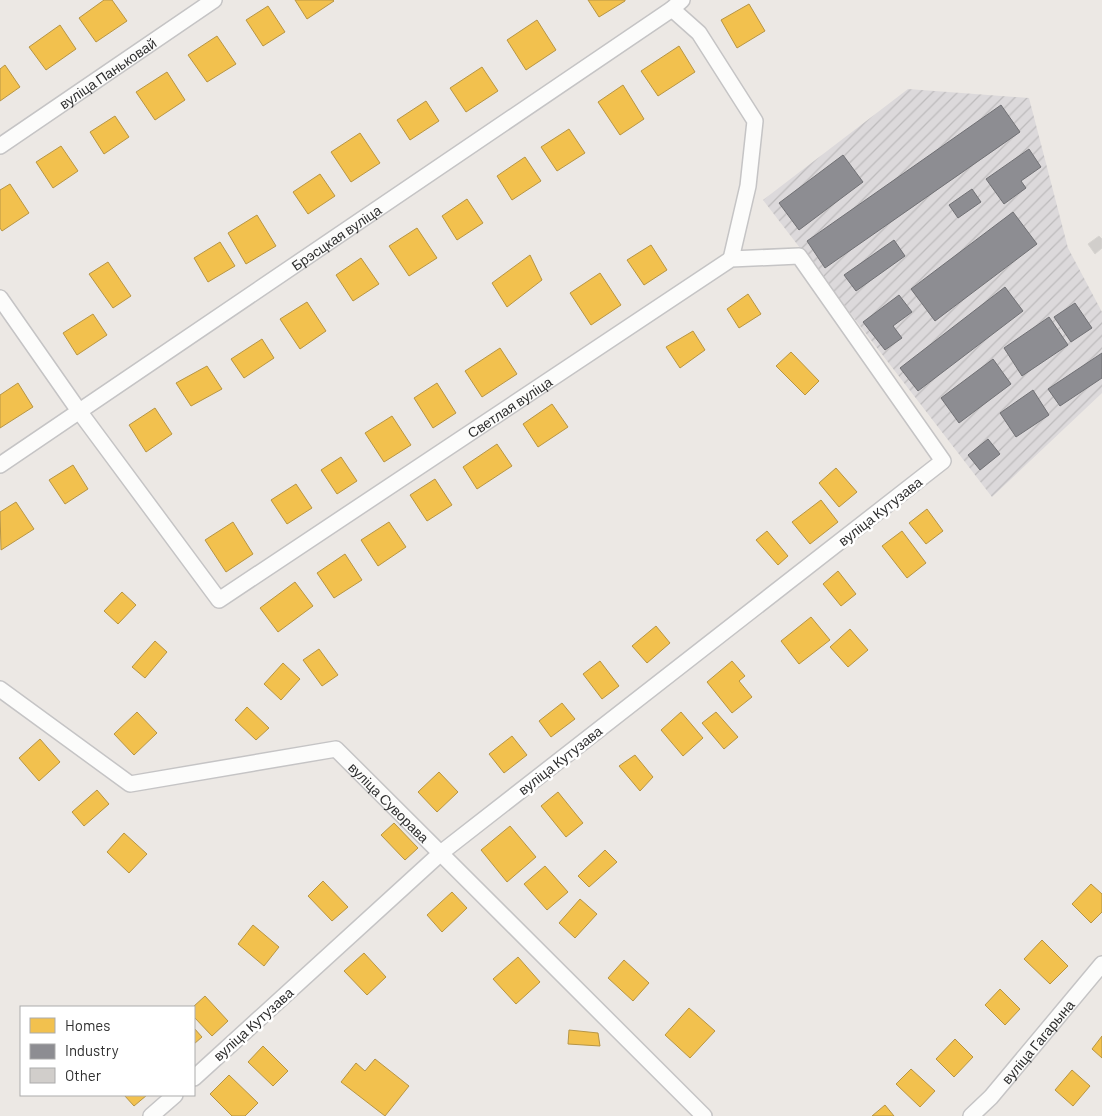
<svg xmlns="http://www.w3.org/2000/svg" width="1102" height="1116" viewBox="0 0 1102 1116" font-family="Barlow,sans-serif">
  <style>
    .industrial { fill: url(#industrial-furrows) }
    .homes { fill: #f2c14e; stroke: #b79544 }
    .industry { fill: #8d8d92; stroke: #707074 }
    .building { fill: #d1cecb; stroke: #d7d4d0 }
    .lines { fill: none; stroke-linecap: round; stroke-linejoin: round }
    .minor-casing { stroke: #c5c4c5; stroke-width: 18 }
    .minor { stroke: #fcfcfb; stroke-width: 15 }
    .labels { text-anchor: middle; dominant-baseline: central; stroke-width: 5; stroke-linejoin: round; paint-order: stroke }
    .street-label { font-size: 14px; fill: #2e2e2e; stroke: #fff }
  </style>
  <defs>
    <pattern id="industrial-furrows" width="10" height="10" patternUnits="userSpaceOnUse" patternTransform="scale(1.25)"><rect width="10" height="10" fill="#dcd9db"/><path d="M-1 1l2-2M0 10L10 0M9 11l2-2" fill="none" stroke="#bdbbbc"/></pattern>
  </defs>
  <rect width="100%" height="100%" fill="#ece8e4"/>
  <path class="industrial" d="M908,89L1029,98L1068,248L1102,312V393L992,497L763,200Z"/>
  <path class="homes" d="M104,0H112L127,21L96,42L79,18Z
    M295,0H333L334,1L307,19Z
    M588,0H625V1L599,17Z
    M749,4L765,31L737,48L721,20Z
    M268,6L285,32L263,46L246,20Z
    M537,20L556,50L526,70L507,40Z
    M60,25L76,49L46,70L29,47Z
    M217,36L236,64L207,82L188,55Z
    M679,46L695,72L658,96L641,71Z
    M5,65L20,87L0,101V69Z
    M482,67L498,91L466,112L450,88Z
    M167,72L185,100L155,120L136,92Z
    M623,85L644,119L620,135L598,102Z
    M426,101L439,121L410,140L397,120Z
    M115,116L129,137L104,154L90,132Z
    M569,129L585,153L557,171L541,147Z
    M360,133L380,163L351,182L331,152Z
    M61,146L78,171L53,188L36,162Z
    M525,157L541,181L512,200L497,176Z
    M320,174L335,196L308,214L293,192Z
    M10,184L29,213L2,231L0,228V190Z
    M467,199L483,223L457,240L442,216Z
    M257,215L276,246L246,264L228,233Z
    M417,228L437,258L409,276L389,246Z
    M220,242L235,266L208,282L194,258Z
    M651,245L667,270L644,285L627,260Z
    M530,255L542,280L507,307L492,283Z
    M361,258L379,284L353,301L336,275Z
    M108,262L131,296L113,308L89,274Z
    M600,273L621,305L591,325L570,293Z
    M748,294L761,314L739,328L727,309Z
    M307,302L326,331L300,349L280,319Z
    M93,314L107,335L77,355L63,333Z
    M693,331L705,350L680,368L666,347Z
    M262,339L274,358L244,378L231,359Z
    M500,348L517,374L482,397L465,371Z
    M791,352L819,381L805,395L776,366Z
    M207,366L222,389L191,406L176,383Z
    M18,383L33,407L0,428V395Z
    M437,383L456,413L433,428L414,398Z
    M552,404L568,427L538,447L523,424Z
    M155,408L172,434L146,452L129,425Z
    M392,416L411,445L384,462L365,433Z
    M497,444L512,466L477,489L463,467Z
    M341,457L357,481L337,494L321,470Z
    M73,465L88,489L65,504L49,480Z
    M836,468L857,492L839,507L819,483Z
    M435,479L452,505L427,521L410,495Z
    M296,484L312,508L287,524L271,500Z
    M821,500L838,522L810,544L792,522Z
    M16,502L34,529L1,550L0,512Z
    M927,509L943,531L926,544L909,523Z
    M233,522L253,554L226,572L205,540Z
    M389,522L406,547L378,566L361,540Z
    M767,531L788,556L778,565L756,540Z
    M902,531L926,563L907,578L882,546Z
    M345,554L362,580L334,598L317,573Z
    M838,571L856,594L841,606L823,584Z
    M295,582L313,606L278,632L260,608Z
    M122,592L136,605L118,624L104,611Z
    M811,617L830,640L799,664L781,641Z
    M656,626L670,643L647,663L632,646Z
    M850,629L868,650L848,667L830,647Z
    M155,641L167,652L145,678L132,667Z
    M319,649L338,675L322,686L303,660Z
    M600,661L619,686L602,699L583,674Z
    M732,661L745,676L739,681L752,697L732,713L707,682Z
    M283,663L300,679L281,700L264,684Z
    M562,703L575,719L551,737L539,721Z
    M247,707L269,728L256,740L235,720Z
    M137,712L157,733L134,755L114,734Z
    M681,712L703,738L683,756L661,730Z
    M716,712L738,737L724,749L702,723Z
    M512,736L527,755L504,773L489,754Z
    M40,739L60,762L39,781L19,758Z
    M635,755L653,777L640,791L619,766Z
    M439,772L458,792L437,812L418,792Z
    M97,790L109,804L84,826L72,812Z
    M558,792L583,823L566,837L541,806Z
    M394,823L418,848L405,860L381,835Z
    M510,826L536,857L507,882L481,850Z
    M124,833L147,854L129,873L107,852Z
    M605,850L617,862L589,887L578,876Z
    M545,866L568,892L547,910L524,884Z
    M323,881L348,907L332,921L308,896Z
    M1091,884L1102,894V912L1091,923L1072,904Z
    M452,892L467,908L442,932L427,915Z
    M580,899L597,914L575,938L559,923Z
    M253,925L279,947L264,966L238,944Z
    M1042,940L1068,966L1050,984L1024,959Z
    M364,953L386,977L367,995L344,971Z
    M518,957L540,982L516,1004L493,979Z
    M624,960L649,983L633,1001L608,978Z
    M1000,989L1020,1009L1005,1025L985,1005Z
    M205,996L228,1021L212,1036L194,1017L193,1007Z
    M689,1008L715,1031L690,1058L665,1035Z
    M194,1028L202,1037L194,1044Z
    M569,1030L598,1033L600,1046L568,1044Z
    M1102,1036V1058L1092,1049Z
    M955,1039L973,1057L954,1077L936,1059Z
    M263,1046L288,1071L273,1086L248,1062Z
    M375,1059L409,1086L385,1116L341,1082L356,1063L365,1071Z
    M911,1069L935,1091L920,1107L896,1084Z
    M1072,1070L1090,1086L1073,1106L1055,1090Z
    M229,1075L258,1103L245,1116H232L210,1094Z
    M124,1095H147L134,1106Z
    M885,1105L894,1116H872Z"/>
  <path class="industry" d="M1001,105L1020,132L825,268L807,241Z
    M1029,149L1041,167L1021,181L1026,188L1004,204L986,179Z
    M843,155L863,182L799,230L779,203Z
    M972,189L981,202L958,218L949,205Z
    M1013,212L1037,244L935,321L911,289Z
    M894,240L905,256L856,291L844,275Z
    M1005,287L1023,311L918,391L900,368Z
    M899,295L912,312L893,326L902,338L885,350L863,322Z
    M1075,303L1092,328L1071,342L1054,317Z
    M1049,317L1068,345L1022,376L1004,348Z
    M1102,353V378L1060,406L1048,389Z
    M993,359L1011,384L959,423L941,398Z
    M1033,390L1049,415L1016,437L1000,413Z
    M988,439L1000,454L980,470L968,455Z"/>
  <path class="building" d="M1099,236L1102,239V248L1095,254L1088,244Z"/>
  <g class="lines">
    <defs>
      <g id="minor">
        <path d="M672,9L699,33L755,121L748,186L731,259"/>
        <path id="s1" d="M0,146L214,0"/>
        <path id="s2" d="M0,298L79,411L219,600L731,259L799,256L943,461L442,852L194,1078"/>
        <path id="s3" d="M0,465L672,9L682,0"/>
        <path id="s4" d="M0,689L130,784L336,749L704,1116"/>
        <path d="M151,1116L175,1095"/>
        <path id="s5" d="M971,1116L991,1097L1102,964"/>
      </g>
    </defs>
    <use href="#minor" class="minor-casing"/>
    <use href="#minor" class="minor"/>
  </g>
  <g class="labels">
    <g class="street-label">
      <text stroke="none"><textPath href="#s1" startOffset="130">вуліца Паньковай</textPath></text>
      <text stroke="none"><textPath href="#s3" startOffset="406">Брэсцкая вуліца</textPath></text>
      <text stroke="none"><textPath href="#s2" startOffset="722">Светлая вуліца</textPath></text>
      <text transform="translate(880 511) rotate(-38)">вуліца Кутузава</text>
      <text transform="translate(560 760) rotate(-38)">вуліца Кутузава</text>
      <text stroke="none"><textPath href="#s4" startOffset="445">вуліца Суворава</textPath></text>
      <text transform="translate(253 1024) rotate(-42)">вуліца Кутузава</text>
      <text stroke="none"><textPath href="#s5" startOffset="100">вуліца Гагарына</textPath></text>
    </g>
  </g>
  <rect x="20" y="1006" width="175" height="90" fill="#ffffff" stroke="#ababab"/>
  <rect x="30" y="1018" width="25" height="15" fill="#f2c14e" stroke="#ababab"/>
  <text x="65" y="1031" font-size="15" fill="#2e2e2e">Homes</text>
  <rect x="30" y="1044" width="25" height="15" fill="#8d8d92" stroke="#ababab"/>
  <text x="65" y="1056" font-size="15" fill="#2e2e2e">Industry</text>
  <rect x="30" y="1068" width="25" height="15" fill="#d1cecb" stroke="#ababab"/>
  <text x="65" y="1081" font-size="15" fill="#2e2e2e">Other</text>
</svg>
